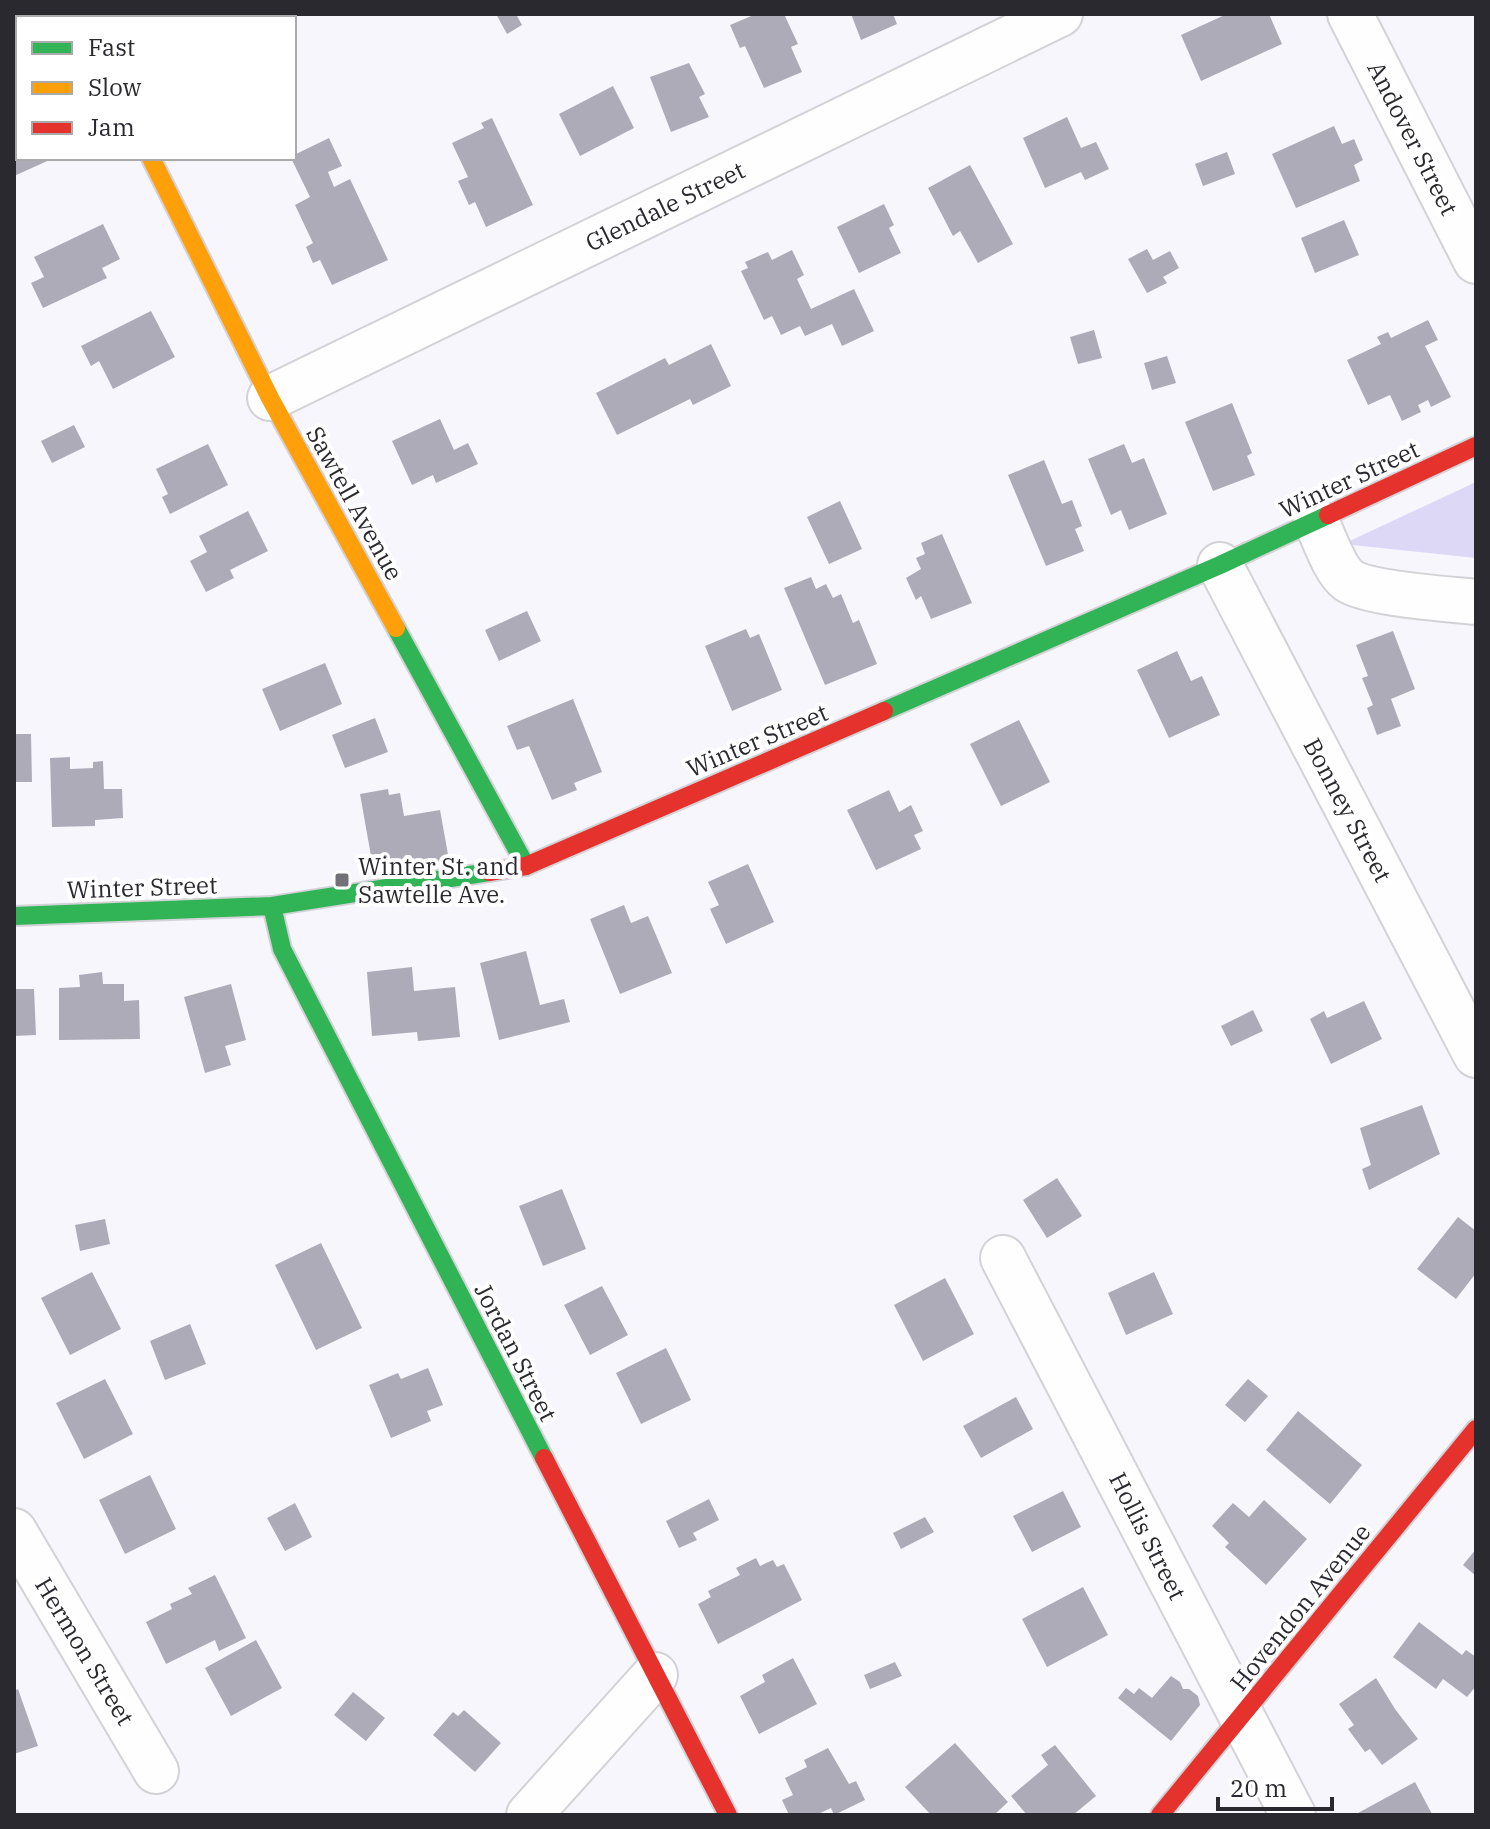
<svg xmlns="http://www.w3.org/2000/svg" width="1490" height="1829" viewBox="0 0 1490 1829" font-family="'IBM Plex Serif',serif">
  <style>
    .green { fill: #ddd8f6 }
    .building { fill: #aeabb9 }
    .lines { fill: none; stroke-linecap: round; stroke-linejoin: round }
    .street-casing { stroke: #d3d2d7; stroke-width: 48 }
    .fast-casing { stroke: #d3d2d7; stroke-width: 22 }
    .slow-casing { stroke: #d3d2d7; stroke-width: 22 }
    .jam-casing { stroke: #d3d2d7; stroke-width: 22 }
    .street { stroke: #fefeff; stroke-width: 44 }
    .fast { stroke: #30b455; stroke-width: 18 }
    .slow { stroke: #ff9f0a; stroke-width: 18 }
    .jam { stroke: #e5322d; stroke-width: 18 }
    .poi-dot { fill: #727177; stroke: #fff; stroke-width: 3 }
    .labels { text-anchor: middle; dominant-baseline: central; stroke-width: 8; stroke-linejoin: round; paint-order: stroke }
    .street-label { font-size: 24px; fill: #2a2930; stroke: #fff }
    .poi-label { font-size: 24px; fill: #2a2930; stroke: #fff; text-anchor: start }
  </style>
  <rect width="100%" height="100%" fill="#f7f6fc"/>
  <path class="green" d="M1476,482V558L1343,544Z"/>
  <path class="building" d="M496,14H516L522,25L507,34Z
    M756,14H784L798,44L791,47L802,72L764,88L745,46L740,48L730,25Z
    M851,14H893L897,24L861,40Z
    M1227,14H1269L1282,44L1201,81L1181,35Z
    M689,63L705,94L699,97L709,117L671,132L650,77Z
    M613,86L634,128L580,156L559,114Z
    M1067,117L1081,148L1096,142L1109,169L1085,180L1081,172L1045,188L1023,138Z
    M492,118L533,205L486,227L475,202L469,205L458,181L468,177L452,143L484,128L481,123Z
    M1334,126L1342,144L1354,139L1363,160L1354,165L1360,181L1296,208L1272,154Z
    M18,127V158H54L14,176V129Z
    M329,138L342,166L328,172L334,187L350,179L388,260L332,285L320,260L313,263L306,247L313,243L295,205L310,197L291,158H294V155Z
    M1227,152L1235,174L1203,186L1195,164Z
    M970,165L1013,244L978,263L960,231L953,236L928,188Z
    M884,204L894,225L889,228L901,253L859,273L837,227Z
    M1344,220L1359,255L1315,273L1301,238Z
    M103,224L120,259L102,268L107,278L43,308L31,283L44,277L34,257Z
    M1147,249L1153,260L1170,251L1179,268L1163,277L1167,283L1147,293L1128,259Z
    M792,250L804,275L797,279L811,309L854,289L874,331L842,346L832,324L805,336L800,326L781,335L772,316L764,320L741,271L748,268L745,262L768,252L772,260Z
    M151,311L175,357L113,389L99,361L91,366L81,346Z
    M1428,320L1438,340L1425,346L1451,397L1431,407L1428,400L1418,405L1421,412L1402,421L1390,395L1368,405L1347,360L1381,344L1377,337L1388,332L1391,338Z
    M1094,330L1102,358L1078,364L1070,337Z
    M711,344L731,386L693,405L690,399L617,435L596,393L665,358L669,365Z
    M1167,356L1176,383L1152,390L1144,363Z
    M1232,403L1252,453L1247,456L1255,475L1213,491L1185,422Z
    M440,419L454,450L468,443L478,464L436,483L433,475L412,485L392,441Z
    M74,425L85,447L52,463L41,441Z
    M208,444L228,485L170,514L162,497L168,494L156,469Z
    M1124,444L1132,463L1144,458L1167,514L1129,530L1121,510L1111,515L1088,459Z
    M1044,460L1062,504L1072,500L1082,526L1075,529L1084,551L1046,566L1008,475Z
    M840,501L862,549L829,564L807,517Z
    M248,511L268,551L230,570L234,578L206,592L190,561L207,552L199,536Z
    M942,534L972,603L931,619L921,596L916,600L906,578L921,569L916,558L925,554L921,543Z
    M811,577L816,589L826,584L833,598L841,594L853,623L859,620L877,664L825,685L784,588Z
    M527,611L541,641L499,661L485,630Z
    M746,629L750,638L759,634L782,690L732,711L705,646Z
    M1393,631L1415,689L1391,699L1401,726L1377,735L1367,708L1373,705L1362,678L1368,676L1356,645Z
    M1177,651L1191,681L1202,676L1220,715L1169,738L1137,670Z
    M325,663L342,704L280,731L262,689Z
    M573,699L602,772L574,783L577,790L552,800L529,746L517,750L507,726Z
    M375,718L388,752L345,768L332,735Z
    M1019,720L1050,782L1001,806L970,744Z
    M14,734H31L32,782H14Z
    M70,757V769L93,768V762L103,761L104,789H122L123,818L95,820V826L52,827L50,758Z
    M388,789L389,795L400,793L404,816L440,810L449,860L374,873L360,794Z
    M889,790L899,812L911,805L923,831L914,835L921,849L876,870L847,810Z
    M748,864L774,922L726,944L710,909L719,905L708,882Z
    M624,905L631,923L648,916L672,973L620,994L590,919Z
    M526,951L540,1005L564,999L570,1022L499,1040L480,963Z
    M412,967L414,991L455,987L460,1037L418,1041L417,1032L372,1036L367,972Z
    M102,972L103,984H124V1001L139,1000L140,1039L59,1040V988L80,987L79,975Z
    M231,984L246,1040L225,1046L231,1065L205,1073L184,997Z
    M14,989H34L36,1035L14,1036Z
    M1364,1001L1382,1039L1331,1064L1310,1019L1324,1011L1327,1018Z
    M1253,1010L1263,1031L1231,1046L1221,1026Z
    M1422,1105L1440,1154L1369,1190L1362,1169L1371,1165L1360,1128Z
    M1057,1178L1082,1216L1047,1238L1023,1200Z
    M562,1189L586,1249L543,1266L519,1206Z
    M1458,1217L1476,1231V1273L1456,1299L1417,1269Z
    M105,1219L110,1244L80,1251L75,1225Z
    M321,1243L362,1328L316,1350L275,1265Z
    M92,1272L121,1329L70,1355L41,1298Z
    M1154,1272L1173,1314L1126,1335L1108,1293Z
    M945,1278L974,1334L923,1361L894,1305Z
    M602,1286L628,1335L590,1355L564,1305Z
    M190,1324L206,1364L165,1380L150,1341Z
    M666,1348L691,1400L641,1424L616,1373Z
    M428,1368L443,1405L427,1411L431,1421L391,1438L369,1385L398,1373L401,1379Z
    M105,1379L133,1434L84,1459L56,1403Z
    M1248,1379L1268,1396L1245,1422L1225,1405Z
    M1016,1397L1033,1429L981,1458L963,1426Z
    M1298,1411L1362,1465L1330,1504L1266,1450Z
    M150,1475L176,1529L125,1554L99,1500Z
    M1063,1491L1081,1527L1032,1552L1013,1516Z
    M709,1499L719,1520L693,1533L697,1540L679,1548L666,1521Z
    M1264,1500L1307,1539L1266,1585L1225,1547L1229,1543L1212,1526L1233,1503L1249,1517Z
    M295,1503L312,1537L285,1551L267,1518Z
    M925,1517L934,1532L901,1549L893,1533Z
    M1476,1549V1576L1463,1565Z
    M756,1558L760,1566L773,1560L777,1567L784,1564L802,1600L718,1644L698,1604L711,1597L708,1591L740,1575L736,1568Z
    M215,1575L246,1638L219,1651L215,1640L166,1664L146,1622L172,1609L170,1604L192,1594L188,1588Z
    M1083,1587L1108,1635L1047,1667L1022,1619Z
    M1419,1622L1462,1655L1466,1650L1476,1657V1686L1467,1697L1443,1679L1436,1689L1393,1657Z
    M256,1640L282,1688L231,1716L205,1668Z
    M793,1658L817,1704L759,1734L740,1696L765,1682L762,1675Z
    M895,1662L902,1676L870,1689L864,1675Z
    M1171,1676L1180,1682L1183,1689H1189L1198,1696L1200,1705L1171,1741L1118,1698L1126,1688L1134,1694L1139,1688L1152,1698Z
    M1376,1678L1395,1709L1418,1739L1382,1765L1370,1749L1365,1752L1348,1729L1354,1725L1339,1704Z
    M18,1689L38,1746L14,1754V1691Z
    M353,1692L385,1718L366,1741L334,1715Z
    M464,1710L501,1743L475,1772L433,1735L453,1712L458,1716Z
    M955,1743L1008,1802L994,1815H931L905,1787Z
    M1055,1745L1096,1796L1073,1815H1027L1011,1796L1048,1765L1041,1755Z
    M828,1748L849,1784L856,1781L865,1800L834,1815L831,1808L816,1815H789L782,1800L793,1795L785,1778L807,1767L804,1760Z
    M1415,1782L1432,1814L1429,1815H1359L1358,1813Z"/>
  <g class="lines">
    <defs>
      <path id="street" d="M1350,14L1476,261
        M270,398L1060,14
        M1316,521C1324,537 1334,569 1348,580C1367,594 1449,599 1476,602
        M1220,565L1476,1055
        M1003,1258L1293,1815
        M14,1531L156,1771
        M529,1815L655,1675"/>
      <path id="fast" d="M79,14L81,18
        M396,628L526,866
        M884,711L1220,565L1328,515
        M272,906L282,949L544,1458
        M14,916L272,906L489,872"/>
      <path id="slow" d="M151,158L270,398L396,628"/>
      <path id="jam" d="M1328,515L1476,446
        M489,872L526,866L884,711
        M544,1458L728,1815
        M1160,1815L1476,1429"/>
    </defs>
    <use href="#street" class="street-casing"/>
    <use href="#fast" class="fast-casing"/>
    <use href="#slow" class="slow-casing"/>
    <use href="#jam" class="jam-casing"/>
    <use href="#street" class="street"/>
    <use href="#fast" class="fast"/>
    <use href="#slow" class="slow"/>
    <use href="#jam" class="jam"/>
  </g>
  <rect class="poi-dot" x="334" y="872" width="16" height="16" rx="4"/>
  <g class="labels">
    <g class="street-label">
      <text transform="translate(1413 138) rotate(63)">Andover Street</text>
      <text transform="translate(665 206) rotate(-26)">Glendale Street</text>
      <text transform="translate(1349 479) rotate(-25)">Winter Street</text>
      <text transform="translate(355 503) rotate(61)">Sawtell Avenue</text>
      <text transform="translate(757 740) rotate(-23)">Winter Street</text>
      <text transform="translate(1348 810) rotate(62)">Bonney Street</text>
      <text transform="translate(142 887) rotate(-2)">Winter Street</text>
      <text transform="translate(516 1352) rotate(63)">Jordan Street</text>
      <text transform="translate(1148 1536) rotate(63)">Hollis Street</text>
      <text transform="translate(1300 1607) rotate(-51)">Hovendon Avenue</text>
      <text transform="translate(85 1651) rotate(59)">Hermon Street</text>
    </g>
    <g class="poi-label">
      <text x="358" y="866">Winter St. and<tspan x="358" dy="28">Sawtelle Ave.</tspan></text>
    </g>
  </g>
  <rect width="1490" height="1829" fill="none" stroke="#2a2930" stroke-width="32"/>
  <rect x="16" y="16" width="280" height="144" fill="#ffffff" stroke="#aaa9ac" stroke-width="2"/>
  <rect x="32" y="42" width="40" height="12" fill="#30b455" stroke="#aaa9ac" stroke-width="2"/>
  <text x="88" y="56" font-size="24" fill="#2a2930">Fast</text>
  <rect x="32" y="82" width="40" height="12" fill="#ff9f0a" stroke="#aaa9ac" stroke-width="2"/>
  <text x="88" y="96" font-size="24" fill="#2a2930">Slow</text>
  <rect x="32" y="122" width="40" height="12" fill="#e5322d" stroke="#aaa9ac" stroke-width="2"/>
  <text x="88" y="136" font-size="24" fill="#2a2930">Jam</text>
  <path d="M1218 1797v12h114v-12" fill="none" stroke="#2a2930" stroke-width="4"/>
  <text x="1230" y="1797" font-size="24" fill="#2a2930" stroke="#ffffff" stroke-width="6" paint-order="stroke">20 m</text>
</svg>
